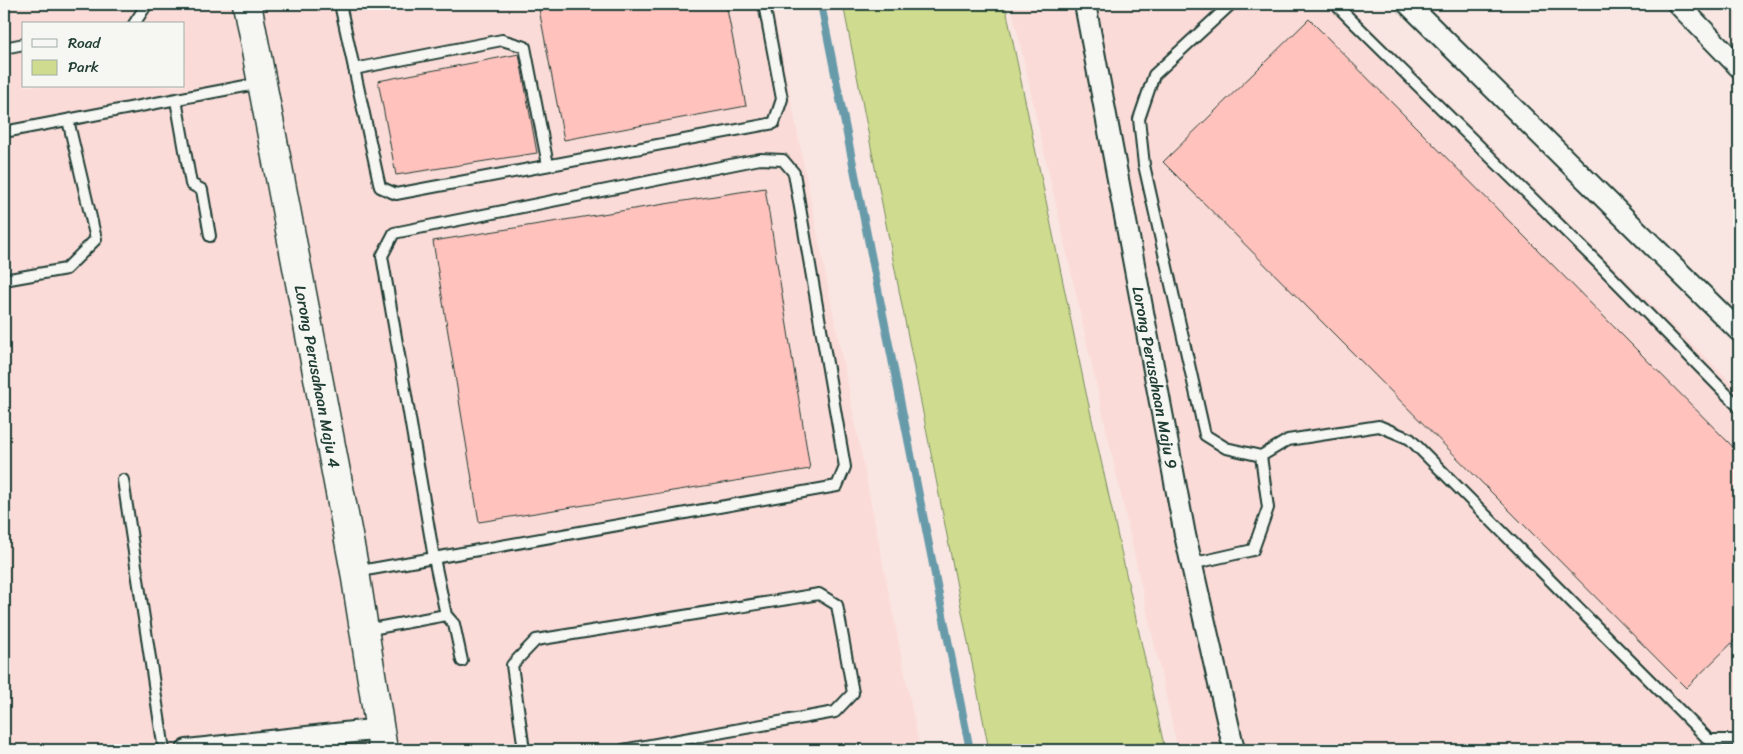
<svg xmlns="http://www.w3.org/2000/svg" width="1743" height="754" viewBox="0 0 1743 754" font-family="Sriracha,sans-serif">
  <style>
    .built { fill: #fbdbd7; fill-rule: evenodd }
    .green { fill: #cfdb8e; stroke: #778c61 }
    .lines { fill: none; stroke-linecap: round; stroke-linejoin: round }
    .stream { stroke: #679baa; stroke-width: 8 }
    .building { fill: #ffc2bd; stroke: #1f3d34 }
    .lane-casing { stroke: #1f3d34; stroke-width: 14 }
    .street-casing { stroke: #1f3d34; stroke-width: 24 }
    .secondary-casing { stroke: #1f3d34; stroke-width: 31 }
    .lane { stroke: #f6f6f2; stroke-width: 10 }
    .street { stroke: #f6f6f2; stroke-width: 20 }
    .secondary { stroke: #f6f6f2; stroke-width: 28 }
    .labels { text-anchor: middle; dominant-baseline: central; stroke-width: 4; stroke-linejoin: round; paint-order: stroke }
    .street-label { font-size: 16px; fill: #1f3d34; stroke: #f6f6f2 }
  </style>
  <rect width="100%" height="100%" fill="#f9e6e2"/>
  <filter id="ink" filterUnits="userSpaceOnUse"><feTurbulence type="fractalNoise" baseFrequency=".02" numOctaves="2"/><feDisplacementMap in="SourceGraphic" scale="10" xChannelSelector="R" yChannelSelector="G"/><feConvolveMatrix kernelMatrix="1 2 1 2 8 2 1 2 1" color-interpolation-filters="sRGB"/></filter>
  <g filter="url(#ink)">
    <path class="built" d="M4,4H772L920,750H4ZM24,24H184V86H24Z
      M1011,4H1346L1739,390V750H1178Z"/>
    <path class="green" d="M843,4H1005L1085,388L1165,750H989Z
      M350,744V750H289Z"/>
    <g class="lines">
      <path class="stream" d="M821,4L970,750"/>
    </g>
    <path class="building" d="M538,4H726L746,106L564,140Z
      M1309,19L1739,453V636L1686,688L1163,162Z
      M519,54L537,153L396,175L378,81Z
      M765,188L810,469L479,522L433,241Z"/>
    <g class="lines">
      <defs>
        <path id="lane" d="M340,4L380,187L396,194L774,123L782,99L764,4
          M1231,4L1154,75L1139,119L1144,165L1205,435L1226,448L1261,456L1288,440L1379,426L1410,439L1709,740H1739
          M1335,4L1598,263L1739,407
          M134,24L147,4
          M4,48L24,44
          M354,69L502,40L525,47L548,165
          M176,100L191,184L202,190L210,236
          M4,132L261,83
          M4,280L66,269L96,239L68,120
          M123,480L164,750
          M1191,564L1253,550L1268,508L1261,456
          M355,572L837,486L845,467L794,173L783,160L760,159L394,233L382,256L434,558L446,615L454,624L462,661
          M366,630L446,615
          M524,750L512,665L536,640L819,594L837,605L853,693L835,712L623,750"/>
        <g id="street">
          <path id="s1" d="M1085,4L1185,535L1234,750"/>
          <path d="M1408,4L1739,331"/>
          <path d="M1678,4L1739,67"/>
          <path d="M187,750L381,729"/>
        </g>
        <g id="secondary">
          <path id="s2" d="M247,4L355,572L383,750"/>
        </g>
      </defs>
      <use href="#lane" class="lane-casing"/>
      <use href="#street" class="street-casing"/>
      <use href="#secondary" class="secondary-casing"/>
      <use href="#lane" class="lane"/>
      <use href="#street" class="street"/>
      <use href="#secondary" class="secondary"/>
    </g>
  </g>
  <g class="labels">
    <g class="street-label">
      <text stroke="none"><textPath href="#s2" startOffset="379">Lorong Perusahaan Maju 4</textPath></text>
      <text stroke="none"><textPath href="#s1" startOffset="380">Lorong Perusahaan Maju 9</textPath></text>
    </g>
  </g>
  <rect width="1743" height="754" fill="none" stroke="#f6f6f2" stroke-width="20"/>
  <rect x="10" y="10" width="1723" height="734" fill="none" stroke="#1f3d34" stroke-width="2" filter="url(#ink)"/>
  <rect x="22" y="22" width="162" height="65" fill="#f6f6f2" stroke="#a0aca6"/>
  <rect x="32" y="39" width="25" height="8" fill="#f6f6f2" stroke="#a0aca6"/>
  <text x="68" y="48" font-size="15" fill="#1f3d34">Road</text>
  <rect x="32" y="60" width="25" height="15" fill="#cfdb8e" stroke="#a0aca6"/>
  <text x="68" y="72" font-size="15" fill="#1f3d34">Park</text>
</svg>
